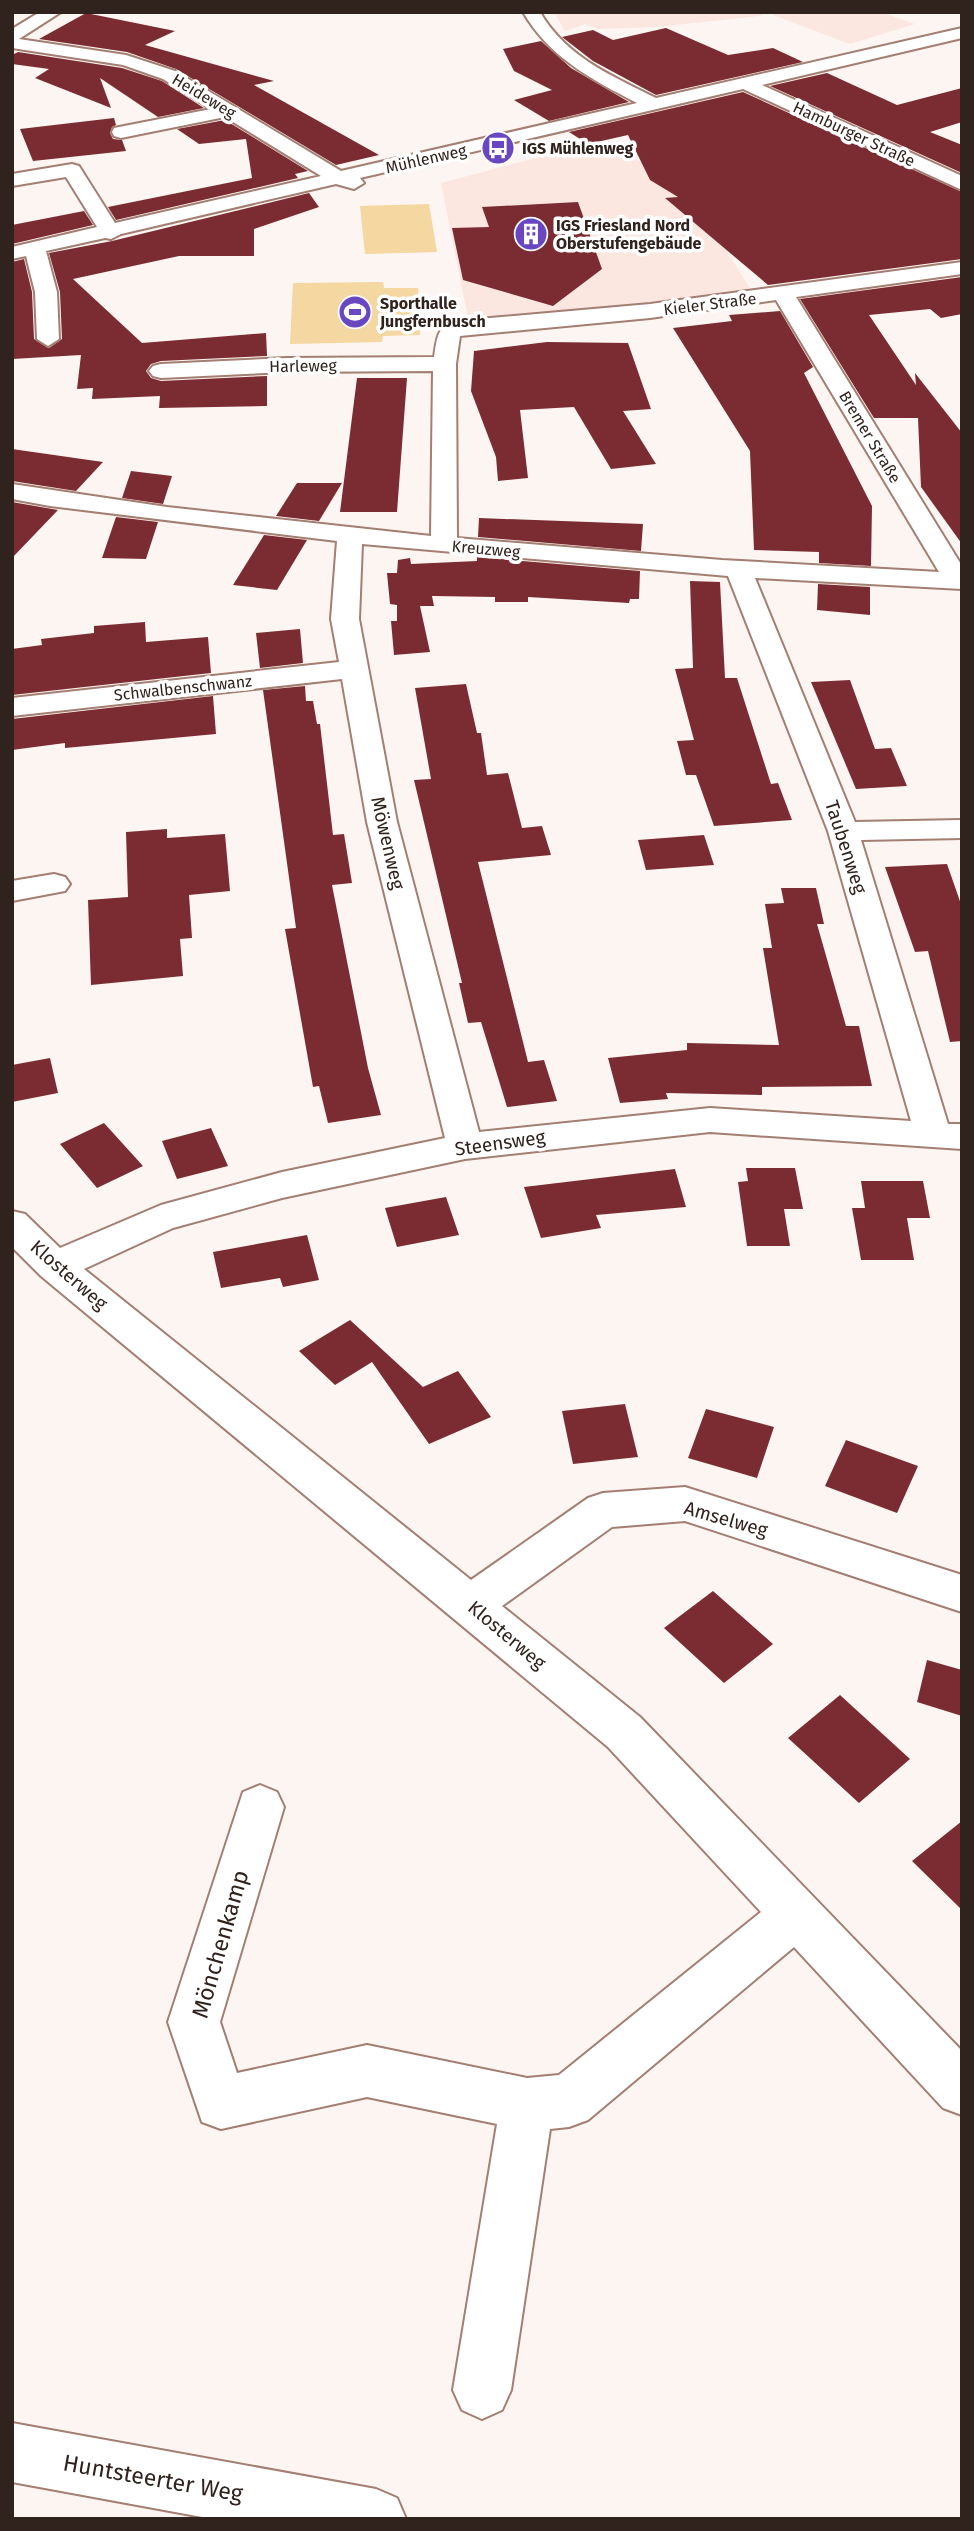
<svg xmlns="http://www.w3.org/2000/svg" width="974" height="2531" viewBox="0 0 974 2531" font-family="'Fira Sans',sans-serif">
  <style>
    .built { fill: #fbe7e0 }
    .green { fill: #f4d7a1 }
    .building { fill: #7b2c33 }
    .lines { fill: none; stroke-linecap: round; stroke-linejoin: round }
    .minor-casing { stroke: #a37e72; stroke-width: 4 }
    .minor { fill: #fff; fill-rule: evenodd }
    .labels { text-anchor: middle; dominant-baseline: central; stroke-width: 7; stroke-linejoin: round; paint-order: stroke }
    .far-street-label { font-size: 16px; fill: #30221d; stroke: #fff }
    .far-poi-label { font-size: 16px; font-weight: bold; fill: #30221d; stroke: #fff; text-anchor: start }
    .street-label { font-size: 19px; fill: #30221d; stroke: #fff }
    .near-street-label { font-size: 23px; fill: #30221d; stroke: #fff }
  </style>
  <rect width="100%" height="100%" fill="#fdf5f2"/>
  <path class="built" d="M554,12H767L759,16L658,27L597,29L585,24L565,31Z
    M774,12H881L915,24L850,44L773,15Z
    M600,141L639,161L671,160L754,295L469,323L441,183Z"/>
  <path class="green" d="M429,204L437,252L365,254L360,206Z
    M383,282L384,288H418L420,335L383,336L382,342L290,344L293,283Z"/>
  <path class="building" d="M86,13L175,31L145,45L274,81L254,85L379,155L336,165L176,69L127,52L39,39Z
    M666,28L728,55L773,48L803,62L656,95L593,61L562,37L593,30L613,40Z
    M541,41L571,68L629,102L549,121L514,100L552,90L514,71L503,49Z
    M18,52L122,68L162,81L204,108L158,117L100,78L111,108L35,78L49,69L12,64V55Z
    M827,73L897,105L962,88V122L930,132L962,145V173L770,86Z
    M743,92L962,192V259L768,285L665,198L678,197L650,180L628,135L588,144L569,132Z
    M114,118L116,125L112,127L110,133L113,139L122,140L126,151L33,161L20,129Z
    M225,120L308,171L295,174L298,178L116,220L108,207L252,178L246,139L199,144L177,129Z
    M309,193L319,207L254,229V256H179L73,279L142,343L266,333L267,356L161,361L151,364L146,371L151,378L161,381L267,376V406L159,408L160,396L92,399L93,388L77,389L81,355L12,359V262L24,259L32,292L34,339L49,348L62,339L60,292L49,253L112,241Z
    M578,202L602,269L553,306L463,280L452,228L489,227L482,207Z
    M84,211L93,225L12,244V225Z
    M962,277V314L941,318L930,309L869,315L916,385L915,373L962,433V544L921,487L918,418H874L800,299Z
    M780,311L813,367L804,373L872,506L871,566L819,563V552L754,550L750,451L673,328L732,321L729,315Z
    M547,342L628,343L651,409L623,411L656,464L611,469L574,407L520,410L528,478L498,481L496,457L471,391L474,351Z
    M357,378H407L397,512H340Z
    M12,449L103,462L76,491L12,481Z
    M131,471L172,476L163,504L122,498Z
    M297,483H342L319,521L276,516Z
    M12,502L58,510L12,558Z
    M116,517L158,522L146,559L102,558Z
    M479,518L643,524L641,551L478,537Z
    M264,535L307,540L277,590L233,585Z
    M477,557L640,571L639,599H630L629,603L528,597V602H495V597L432,596L434,606H420L430,652L394,655L391,621H397V605L390,604L387,573H397L398,560L410,558L411,564L477,561Z
    M690,581L720,582L725,678H737L771,784L778,783L792,820L714,826L696,775H686L677,741L694,740L675,669L693,668Z
    M818,584L870,587V615L817,610Z
    M145,622L146,642L208,637L211,673L12,695V649L42,645L41,639L94,633V626Z
    M300,629L303,663L260,668L256,633Z
    M850,680L875,749L891,748L907,786L856,789L811,682Z
    M466,684L477,733H481L487,775L508,773L522,828L542,826L551,855L478,862L528,1062L544,1060L557,1101L507,1107L481,1022L468,1023L459,983H462L414,780L431,779L415,688Z
    M305,686L306,701H313L317,724H320L333,835L344,834L352,883L332,885L368,1068L381,1115L328,1123L319,1086L313,1087L285,929L296,928L263,690Z
    M213,696L216,734L65,748V743L12,750V719Z
    M167,829V838L225,834L230,891L189,895L192,938L180,939L183,976L91,985L88,900L128,897L126,832Z
    M704,835L714,865L646,870L638,840Z
    M947,864L962,907V1041L950,1042L928,951L915,952L885,867Z
    M781,888H816L824,924H817L846,1026H859L872,1086L762,1087V1095L666,1093L668,1099L620,1103L608,1058L687,1050V1043L779,1045L763,948H772L765,904L784,903Z
    M50,1058L58,1093L12,1102V1065Z
    M104,1123L143,1166L97,1188L60,1144Z
    M211,1128L228,1166L177,1179L162,1141Z
    M746,1168H795L803,1209H784L790,1246H747L738,1182L748,1181Z
    M675,1169L686,1207L596,1215L601,1228L541,1238L524,1187Z
    M861,1181H923L930,1218H907L914,1260H861L852,1208H865Z
    M446,1197L459,1235L397,1247L385,1208Z
    M307,1235L319,1280L283,1287L280,1278L221,1288L213,1252Z
    M350,1320L423,1387L458,1371L491,1417L429,1444L372,1362L335,1385L299,1351Z
    M625,1404L638,1457L573,1464L562,1411Z
    M706,1409L774,1427L757,1478L688,1458Z
    M846,1440L918,1466L897,1513L825,1486Z
    M713,1591L773,1644L724,1683L664,1628Z
    M927,1660L962,1670V1716L917,1702Z
    M840,1695L910,1759L859,1803L788,1738Z
    M962,1821V1910L912,1861Z"/>
  <g class="lines">
    <defs>
      <path id="minor" d="M40,12H61L19,39L126,55L175,71L341,171L637,103C591,79 550,58 523,12H540C566,57 612,76 656,98L962,28V38L762,85L962,176V190L743,89L360,178L364,183L354,189L336,184L121,234L111,239L105,238L46,251L57,292L59,339L48,346L37,339L35,292L26,256L12,259V247L97,227L66,177L12,186V174L72,164L79,166L115,223L321,176L225,117L121,138L114,136L112,132L114,128L211,109L163,79L123,65L12,48V29Z
        M962,262V274L796,297L962,566V589L755,578L855,822L962,820V838L861,840L948,1124H962V1149L710,1132L465,1159L282,1198L173,1228L84,1269L471,1580L588,1498L603,1493L685,1487L962,1575V1612L685,1521L612,1527L502,1606L640,1717L962,2051V2115L943,2108L794,1947L588,2120L569,2127L550,2129L511,2390L502,2410L482,2419L462,2410L453,2390L497,2124L367,2097L221,2129L202,2122L168,2022L243,1792L260,1785L277,1792L284,1807L220,2022L237,2073L367,2045L527,2078L559,2075L761,1912L608,1747L41,1276L12,1247V1211L25,1214L60,1248L161,1205L282,1172L445,1138L367,822L342,679L12,716V698L339,662L331,619L337,541L50,506L12,499V484L167,507L431,536L433,371L287,372L161,378L153,376L149,371L153,366L161,364L287,358L434,357C437,340 436,326 456,321L650,304ZM776,300L939,572L722,560L457,538L456,364L460,336L650,318ZM362,544L728,576L828,831L911,1121L710,1108L479,1132L397,822L359,619Z
        M54,874L65,877L70,884L65,891L12,901V881Z
        M12,2423L376,2489L397,2498L406,2519H213L12,2482Z"/>
    </defs>
    <use href="#minor" class="minor-casing"/>
    <use href="#minor" class="minor"/>
  </g>
  <defs>
    <symbol id="bus-disc" viewBox="-11 -11 22 22"><circle r="9.5" fill="#6847c0" stroke="#fff"/><path d="M-5-6H5V4H4V6H2V4H-2V6H-4V4H-5ZM-3.5-4V0h7V-4ZM-3.5 1.2v1.5H-2V1.2ZM2 1.2v1.5H3.5V1.2Z" fill="#fff"/></symbol>
    <symbol id="building-disc" viewBox="-11 -11 22 22"><circle r="9.5" fill="#6847c0" stroke="#fff"/><path d="M-4-6H4V6H1V3H-1V6H-4ZM-2.5-4.3h1.7v1.8h-1.7ZM.8-4.3h1.7v1.8H.8ZM-2.5-1h1.7V.8h-1.7ZM.8-1h1.7V.8H.8Z" fill="#fff"/></symbol>
    <symbol id="stadium-disc" viewBox="-11 -11 22 22"><circle r="9.5" fill="#6847c0" stroke="#fff"/><path d="M0-5a6.5 5 0 1 0 0 10a6.5 5 0 1 0 0-10ZM-3.5-1.8h7v3.6h-7Z" fill="#fff"/></symbol>
  </defs>
  <g fill-rule="evenodd">
    <use href="#bus-disc" x="479" y="129" width="38" height="38"/>
    <use href="#building-disc" x="512" y="215" width="38" height="38"/>
    <use href="#stadium-disc" x="336" y="293" width="38" height="38"/>
  </g>
  <g class="labels">
    <g class="far-street-label">
      <text transform="translate(204 96) rotate(31)">Heideweg</text>
      <text transform="translate(854 134) rotate(25)">Hamburger Straße</text>
      <text transform="translate(426 159) rotate(-13)">Mühlenweg</text>
      <text transform="translate(710 304) rotate(-7)">Kieler Straße</text>
      <text transform="translate(303 366) rotate(-1)">Harleweg</text>
      <text transform="translate(870 437) rotate(59)">Bremer Straße</text>
      <text transform="translate(486 549) rotate(5)">Kreuzweg</text>
      <text transform="translate(183 688) rotate(-6)">Schwalbenschwanz</text>
    </g>
    <g class="far-poi-label">
      <text x="522" y="148">IGS Mühlenweg</text>
      <text x="556" y="225">IGS Friesland Nord<tspan x="556" dy="18">Oberstufengebäude</tspan></text>
      <text x="380" y="303">Sporthalle<tspan x="380" dy="18">Jungfernbusch</tspan></text>
    </g>
    <g class="street-label">
      <text transform="translate(388 843) rotate(77)">Möwenweg</text>
      <text transform="translate(846 847) rotate(72)">Taubenweg</text>
      <text transform="translate(500 1143) rotate(-8)">Steensweg</text>
      <text transform="translate(69 1275) rotate(41)">Klosterweg</text>
      <text transform="translate(726 1519) rotate(16)">Amselweg</text>
      <text transform="translate(507 1635) rotate(40)">Klosterweg</text>
    </g>
    <g class="near-street-label">
      <text transform="translate(220 1944) rotate(-74)">Mönchenkamp</text>
      <text transform="translate(153 2478) rotate(10)">Huntsteerter Weg</text>
    </g>
  </g>
  <rect width="974" height="2531" fill="none" stroke="#30221d" stroke-width="28"/>
</svg>
